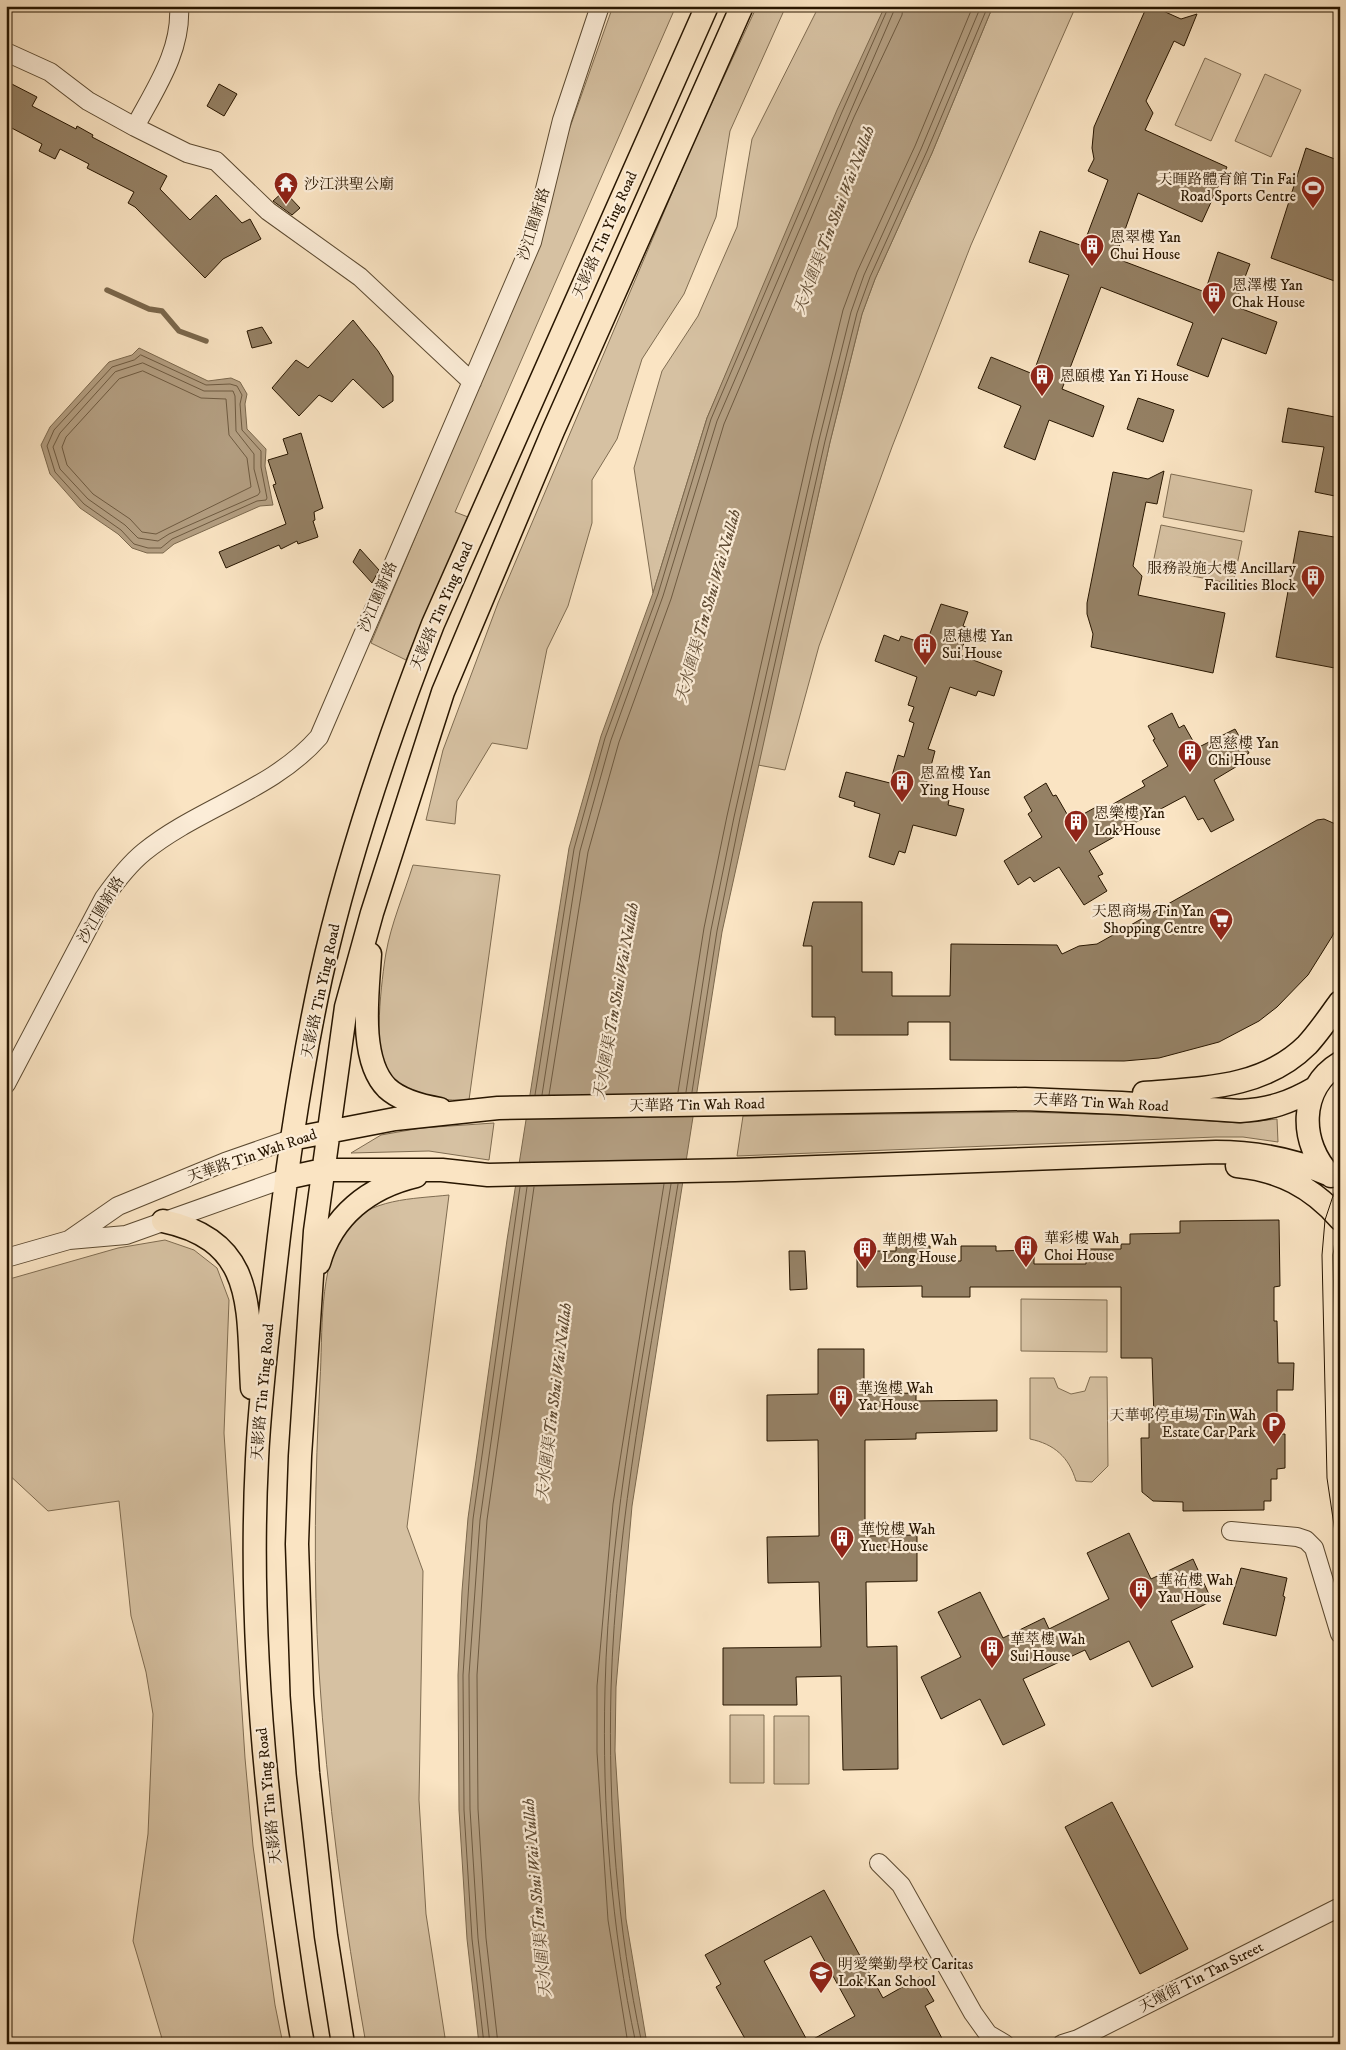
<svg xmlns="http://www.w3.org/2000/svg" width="1346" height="2050" viewBox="0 0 1346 2050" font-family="'IM FELL DW Pica','Noto Serif SC',serif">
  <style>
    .green { fill: #d6c1a2; stroke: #7f6c51 }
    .water { fill: #b39e81; stroke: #7b684d }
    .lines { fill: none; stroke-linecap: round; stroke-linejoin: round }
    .shore { stroke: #6e5a40; stroke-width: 1 }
    .stream { stroke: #7b684d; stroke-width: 5.5 }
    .building { fill: #958165; stroke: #281600; fill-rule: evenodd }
    .minor-casing { stroke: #5c4a31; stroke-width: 20 }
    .major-casing { stroke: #281600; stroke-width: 25 }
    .minor { stroke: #fcedd8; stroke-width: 18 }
    .major { stroke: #fae4c3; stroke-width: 22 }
    .tram { stroke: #281600; stroke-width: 1 }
    .labels { text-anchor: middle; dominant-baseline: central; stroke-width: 4.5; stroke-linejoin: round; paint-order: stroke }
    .poi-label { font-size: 15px; fill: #281600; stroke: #fcedd8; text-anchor: start }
    .street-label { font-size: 15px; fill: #281600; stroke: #fcedd8 }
    .water-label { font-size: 16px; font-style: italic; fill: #604c34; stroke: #fcedd8 }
  </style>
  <rect width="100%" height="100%" fill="#fae4c3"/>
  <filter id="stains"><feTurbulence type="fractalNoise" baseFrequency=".004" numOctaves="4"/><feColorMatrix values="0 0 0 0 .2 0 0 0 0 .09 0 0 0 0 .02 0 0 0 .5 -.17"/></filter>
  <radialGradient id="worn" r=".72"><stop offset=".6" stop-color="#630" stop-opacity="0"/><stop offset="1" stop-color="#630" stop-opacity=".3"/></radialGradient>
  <path class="green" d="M613,6H676L455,512L468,517L406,660L371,643L478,387Z
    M757,6H786L730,131L716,217L684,294L642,359L617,439L592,480V523L568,606L547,649L527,749L492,743L457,801L455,824L426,820L443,750L498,603L695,139Z
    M819,6H885L707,418L653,593L634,468L662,371L698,316L737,227L752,139Z
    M993,6H1076L971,245L892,447L819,646L785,770L758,765L830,442L862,314L875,279L932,153Z
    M1205,58L1241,74L1211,141L1175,125Z
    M1265,74L1301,90L1271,157L1235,141Z
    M1171,474L1252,490L1244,532L1163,517Z
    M1161,525L1242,541L1233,584L1152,568Z
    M413,865L500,875L469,1100C440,1101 408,1097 387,1074C372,1057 382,976 386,953C391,924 404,894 413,865Z
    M1025,1112L1121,1115L1240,1123L1277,1119L1278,1142L1243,1137H1216L737,1156L743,1116Z
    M494,1123L489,1160L429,1151L351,1153L381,1135L421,1128Z
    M449,1195L407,1527L423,1571L419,1800L426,1914L446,2044H366C344,1921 327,1796 319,1671C313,1574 315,1477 320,1380C323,1335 318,1267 345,1229C369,1198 413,1199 449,1195Z
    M165,1240L194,1250L217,1268L229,1300L224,1433L245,1758L253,1846L275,2005L283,2044H217L215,2041L163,2042L133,1941L148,1834L153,1714L146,1672L131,1616L119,1501L48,1511L6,1472V1280L118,1248Z
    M1021,1299L1107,1300V1352L1021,1351Z
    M1090,1377H1107L1108,1466L1092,1482L1076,1481C1069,1457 1054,1444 1030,1439V1378H1054L1058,1388L1071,1394L1085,1391Z
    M730,1715H764V1783H730Z
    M774,1716H809V1784H774Z"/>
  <path class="water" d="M885,6H993L932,153L875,279L862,314L830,442L722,932L632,1506L616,1687L615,1751L626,1919L647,2044H479L467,1939L459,1810L458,1675L462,1591L468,1518L507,1240L569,848L601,736L653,593L707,418L837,110Z
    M139,348L208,381L231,378L240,382L247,394L245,404L247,429L266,449L265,466L273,505L260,506L174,544L163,553H147L132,548L118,534L80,508L50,474L41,445L50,427L109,362L132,355Z"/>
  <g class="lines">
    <path class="shore" d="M141,355L206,385L230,384L237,386L242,395L240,404L242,430L261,451V467L267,498L266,500L257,501L172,539L161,548H148L134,544L121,530L84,504L55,472L47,446L54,430L112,367L134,360Z
      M143,363L204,391H233L235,396L236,431L254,454V469L260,492L258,495L169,534L158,541L138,538L125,525L88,499L60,469L53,447L60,433L115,372Z
      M143,371L201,398L226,399L229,435L247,458L251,487L156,534L142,532L130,519L93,494L67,465L62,447L66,437L119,379Z
      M678,1092L704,928L727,816L812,438L843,310L857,272L915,146L973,6
      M686,1092L711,930L734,817L819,440L851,312L864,275L921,149L981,6
      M692,1092L717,931L740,818L825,441L857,313L870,277L927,151L988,6
      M535,1095L574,849L605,738L658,594L711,419L842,112L889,6
      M542,1095L580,851L611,740L663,596L717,421L896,6
      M549,1095L588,852L619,742L671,599L724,424L854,117L902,15L903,6
      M484,2044L472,1939L464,1810L463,1675L473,1519L520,1187
      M490,2044L478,1938L470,1809L469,1675L480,1520L527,1187
      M498,2044L486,1938L478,1809L477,1675L487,1520L534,1187
      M628,2044L608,1920L597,1752V1686L613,1504L664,1184
      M636,2044C611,1928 602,1807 605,1689C609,1519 645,1351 671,1184
      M642,2044C617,1928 608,1807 611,1689C616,1519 651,1351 678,1184"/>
    <path class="stream" d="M107,290L149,309L162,311L179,331L206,341"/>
  </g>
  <path class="building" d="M1147,6H1152L1181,19L1197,14L1184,46L1174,41L1146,101L1153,113L1145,130L1227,167L1202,222L1138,193L1115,258L1205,292L1218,252L1250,264L1234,306L1277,322L1266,354L1222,338L1208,377L1177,365L1193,323L1101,287L1062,389L1104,406L1093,437L1049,420L1035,460L1004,447L1021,406L978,388L991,357L1033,374L1069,275L1029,262L1040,231L1083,246L1108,180L1088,171L1094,159L1092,148L1094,127Z
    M6,81L37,97L32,106L76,129L77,126L93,135L92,137L167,176L160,189L190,220L216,195L242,223L250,219L261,239L223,259L205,278L135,207L128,203L134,192L87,168L89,164L60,149L55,159L39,151L42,144L6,125Z
    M219,84L237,94L224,116L207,106Z
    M1306,148L1340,161V283L1271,258Z
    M284,191L300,208L292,215L273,201Z
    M353,320L378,351L393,376V401L383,408L353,379L332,402L319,395L299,416L272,388L296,360L308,368Z
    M262,327L272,343L252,348L247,331Z
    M1138,398L1174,410L1163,442L1127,429Z
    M1288,408L1340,418V497L1315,492L1324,447L1282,442Z
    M301,433L323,508L314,512L315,520L313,521L318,537L298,544L297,541L281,549L279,545L226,568L219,552L286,524L273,485L276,484L268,460L288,454L283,439Z
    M1164,471L1157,504L1146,502L1133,566L1142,576L1138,595L1225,613L1213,673L1091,647L1093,634L1087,614V603L1113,472L1148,479Z
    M1299,531L1340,538V669L1276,657Z
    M360,549L379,570L372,583L353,562Z
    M941,604L968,612L963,626L969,628L960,655L1002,671L994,696L978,691L976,696L950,687L928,749L935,751L924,792L949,800L948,805L964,809L956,836L913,825L905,853L899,851L894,865L869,857L880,814L854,806L855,802L839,797L846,772L890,783L898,755L904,757L914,723L909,721L914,707L908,705L917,677L875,661L884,635L899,641L901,636L926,644Z
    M1172,713L1179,728L1184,725L1197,748L1235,729L1249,753L1236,761L1239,765L1214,780L1234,820L1211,832L1203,818L1198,820L1185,796L1125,828L1113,835L1114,837L1089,851L1103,874L1098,876L1107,891L1084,905L1059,867L1034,882L1030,877L1018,885L1004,861L1042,837L1028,814L1032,811L1024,797L1046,783L1053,796L1056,795L1071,821L1096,807L1099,812L1145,786L1142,781L1168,766L1153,740L1155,739L1148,726Z
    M1324,819L1340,826V917L1333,935L1308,975L1277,1007L1259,1021L1219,1042L1159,1058L1124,1061L950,1060V1022H908V1035H835V1017H812V946H803L813,902H862V972H892V996H950L951,944L1057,945L1062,954L1079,946L1097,944L1317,820Z
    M1279,1220L1280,1286L1274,1287V1321H1277L1278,1363H1294L1293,1390H1277V1434H1285V1468L1277,1469V1479H1271V1501H1264V1510L1183,1511V1502L1153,1501L1142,1492L1141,1438H1149V1418H1154L1152,1358H1121V1287H970V1297H922V1286L857,1287V1251H896V1247L930,1246V1261H961V1246H996V1251L1034,1250V1264H1086V1249H1121V1244H1130V1234L1180,1233V1221Z
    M789,1251H805L807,1289L790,1290Z
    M818,1349H864V1394L916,1393V1401L997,1400V1431L916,1433V1439L865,1440V1536L917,1535V1581L866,1582L867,1647L897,1646L898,1769L843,1770L841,1676L796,1677L797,1705H723V1648L821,1647L819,1582L768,1583L767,1537L819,1536L818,1440L767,1441V1395L818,1394Z
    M1129,1533L1151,1579L1193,1559L1212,1601L1171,1621L1193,1667L1152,1687L1129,1641L1090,1660L1085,1650L1023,1679L1045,1725L1003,1745L980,1699L941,1719L921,1677L961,1657L938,1612L980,1592L1003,1638L1044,1618L1049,1629L1109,1599L1087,1553Z
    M1241,1568L1287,1578L1283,1596L1285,1597L1276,1636L1223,1624Z
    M1112,1802L1188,1949L1140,1974L1065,1827Z
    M824,1890L883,1998L920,1977L934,2001L925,2006L945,2044H748L716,1987L721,1984L705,1955ZM811,1936L855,2016L808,2042L764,1961Z"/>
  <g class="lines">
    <defs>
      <path id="minor" d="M6,52L50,72L88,101L135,127L187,153L216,161L268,211L360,277L472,382
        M135,127C155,89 182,51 179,6
        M6,1084L104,898C116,881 128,865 144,852C198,808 273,790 319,737L532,242L562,120L600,6
        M69,1240L118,1206L225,1162L291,1139
        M6,1258L69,1240L126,1235L286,1178
        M1231,1531L1297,1537L1306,1540L1314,1548L1340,1634
        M879,1863L901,1885L973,2013L988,2034L1005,2044
        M1062,2044L1078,2039L1340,1907"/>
      <path id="major" d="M370,954C368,991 358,1059 387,1088C401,1101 422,1106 440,1109
        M1144,1093C1201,1088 1263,1089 1307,1045C1319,1032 1329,1017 1340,1002
        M291,1139L395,1119L498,1108L1025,1099L1121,1103L1240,1111C1270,1109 1289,1103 1315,1088
        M1237,1166C1279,1170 1312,1187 1340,1219
        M1331,1176C1299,1144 1298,1088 1340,1063
        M286,1178L323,1170H442L488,1175L735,1170L1216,1152C1257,1152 1293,1159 1330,1175
        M163,1221C258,1241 247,1310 252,1388
        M319,1263C332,1216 369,1187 416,1176
        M303,2044C295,2003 290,1962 284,1922C262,1769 249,1613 257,1459C260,1396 268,1333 275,1271C286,1172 300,1074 321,977C348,856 388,739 433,624L707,6
        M343,2044L326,1936L308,1773L302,1695L297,1544L300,1456L315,1231L346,1007L372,913L443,692L553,431L742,6"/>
    </defs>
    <use href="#minor" class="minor-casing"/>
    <use href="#major" class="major-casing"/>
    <use href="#minor" class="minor"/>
    <use href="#major" class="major"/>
    <path class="tram" d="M1340,1175L1325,1220L1322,1255L1327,1478L1340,1566
      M1340,1206L1333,1255L1336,1413L1340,1489"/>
  </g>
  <defs>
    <symbol id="temple-pin" viewBox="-11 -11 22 30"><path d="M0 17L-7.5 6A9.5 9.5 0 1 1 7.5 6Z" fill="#8f2418" stroke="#fcedd8"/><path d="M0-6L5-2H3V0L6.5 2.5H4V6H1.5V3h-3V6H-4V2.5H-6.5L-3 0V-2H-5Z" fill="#fff"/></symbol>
    <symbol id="stadium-pin" viewBox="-11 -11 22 30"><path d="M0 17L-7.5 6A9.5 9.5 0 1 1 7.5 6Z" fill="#8f2418" stroke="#fcedd8"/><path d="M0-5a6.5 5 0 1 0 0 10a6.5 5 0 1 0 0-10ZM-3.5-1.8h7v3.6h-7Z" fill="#fff"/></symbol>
    <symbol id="building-pin" viewBox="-11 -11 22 30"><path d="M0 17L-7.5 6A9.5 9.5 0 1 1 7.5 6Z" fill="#8f2418" stroke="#fcedd8"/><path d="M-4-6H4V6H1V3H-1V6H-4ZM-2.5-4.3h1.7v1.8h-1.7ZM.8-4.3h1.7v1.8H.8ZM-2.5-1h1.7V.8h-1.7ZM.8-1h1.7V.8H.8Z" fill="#fff"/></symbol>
    <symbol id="supermarket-pin" viewBox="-11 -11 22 30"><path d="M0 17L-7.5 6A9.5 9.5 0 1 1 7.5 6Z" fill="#8f2418" stroke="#fcedd8"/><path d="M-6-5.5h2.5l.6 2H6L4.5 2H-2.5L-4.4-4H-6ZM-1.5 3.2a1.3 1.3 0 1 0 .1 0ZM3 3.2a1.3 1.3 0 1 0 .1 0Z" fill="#fff"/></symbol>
    <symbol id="parking-pin" viewBox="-11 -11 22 30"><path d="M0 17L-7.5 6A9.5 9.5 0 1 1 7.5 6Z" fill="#8f2418" stroke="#fcedd8"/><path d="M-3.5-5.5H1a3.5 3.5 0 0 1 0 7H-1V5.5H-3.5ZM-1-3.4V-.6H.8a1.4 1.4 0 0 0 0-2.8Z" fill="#fff"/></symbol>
    <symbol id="school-pin" viewBox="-11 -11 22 30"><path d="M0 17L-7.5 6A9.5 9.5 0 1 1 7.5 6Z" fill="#8f2418" stroke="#fcedd8"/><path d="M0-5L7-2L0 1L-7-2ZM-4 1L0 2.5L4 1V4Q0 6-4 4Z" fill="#fff"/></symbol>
  </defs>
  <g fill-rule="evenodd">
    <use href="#temple-pin" x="272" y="170" width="28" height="38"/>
    <use href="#stadium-pin" x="1299" y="174" width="28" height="38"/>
    <use href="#building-pin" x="1078" y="232" width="28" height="38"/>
    <use href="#building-pin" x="1200" y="280" width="28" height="38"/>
    <use href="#building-pin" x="1028" y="362" width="28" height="38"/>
    <use href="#building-pin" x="1299" y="563" width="28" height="38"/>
    <use href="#building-pin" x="911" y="631" width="28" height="38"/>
    <use href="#building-pin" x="1176" y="738" width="28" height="38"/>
    <use href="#building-pin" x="888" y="768" width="28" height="38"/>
    <use href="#building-pin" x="1062" y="808" width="28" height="38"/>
    <use href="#supermarket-pin" x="1207" y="906" width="28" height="38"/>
    <use href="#building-pin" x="1012" y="1233" width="28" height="38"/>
    <use href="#building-pin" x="851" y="1235" width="28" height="38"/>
    <use href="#building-pin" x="827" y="1383" width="28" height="38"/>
    <use href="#parking-pin" x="1260" y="1410" width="28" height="38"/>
    <use href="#building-pin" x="828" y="1524" width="28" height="38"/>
    <use href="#building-pin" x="1127" y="1575" width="28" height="38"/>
    <use href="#building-pin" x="978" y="1634" width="28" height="38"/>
    <use href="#school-pin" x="807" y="1959" width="28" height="38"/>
  </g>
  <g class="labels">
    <g class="poi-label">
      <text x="1296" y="179" text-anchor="end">天暉路體育館 Tin Fai<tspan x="1296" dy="17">Road Sports Centre</tspan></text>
      <text x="304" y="184">沙江洪聖公廟</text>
      <text x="1110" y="237">恩翠樓 Yan<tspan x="1110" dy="17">Chui House</tspan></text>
      <text x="1232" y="285">恩澤樓 Yan<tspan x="1232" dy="17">Chak House</tspan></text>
      <text x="1060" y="376">恩頤樓 Yan Yi House</text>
      <text x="1296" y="568" text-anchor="end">服務設施大樓 Ancillary<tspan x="1296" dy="17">Facilities Block</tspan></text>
      <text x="942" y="636">恩穗樓 Yan<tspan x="942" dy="17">Sui House</tspan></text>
      <text x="1208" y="743">恩慈樓 Yan<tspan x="1208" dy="17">Chi House</tspan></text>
      <text x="920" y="773">恩盈樓 Yan<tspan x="920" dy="17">Ying House</tspan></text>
      <text x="1094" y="813">恩樂樓 Yan<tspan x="1094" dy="17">Lok House</tspan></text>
      <text x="1204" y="911" text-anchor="end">天恩商場 Tin Yan<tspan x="1204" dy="17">Shopping Centre</tspan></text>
      <text x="1044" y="1238">華彩樓 Wah<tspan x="1044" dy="17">Choi House</tspan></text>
      <text x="882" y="1240">華朗樓 Wah<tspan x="882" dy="17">Long House</tspan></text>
      <text x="858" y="1388">華逸樓 Wah<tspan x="858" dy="17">Yat House</tspan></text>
      <text x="1256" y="1415" text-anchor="end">天華邨停車場 Tin Wah<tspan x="1256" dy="17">Estate Car Park</tspan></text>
      <text x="860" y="1529">華悅樓 Wah<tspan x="860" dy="17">Yuet House</tspan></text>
      <text x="1158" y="1580">華祐樓 Wah<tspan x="1158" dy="17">Yau House</tspan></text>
      <text x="1010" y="1639">華萃樓 Wah<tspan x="1010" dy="17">Sui House</tspan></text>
      <text x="838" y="1964">明愛樂勤學校 Caritas<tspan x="838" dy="17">Lok Kan School</tspan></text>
    </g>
    <g class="street-label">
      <text transform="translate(534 224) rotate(-73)">沙江圍新路</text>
      <text transform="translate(605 235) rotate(-66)">天影路 Tin Ying Road</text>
      <text transform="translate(378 597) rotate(-67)">沙江圍新路</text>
      <text transform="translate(442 606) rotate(-67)">天影路 Tin Ying Road</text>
      <text transform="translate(101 910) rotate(-59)">沙江圍新路</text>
      <text transform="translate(321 991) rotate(-78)">天影路 Tin Ying Road</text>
      <text transform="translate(1101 1103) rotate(3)">天華路 Tin Wah Road</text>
      <text transform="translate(697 1105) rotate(-1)">天華路 Tin Wah Road</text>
      <text transform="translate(252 1156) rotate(-19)">天華路 Tin Wah Road</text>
      <text transform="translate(263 1392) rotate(-85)">天影路 Tin Ying Road</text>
      <text transform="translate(269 1796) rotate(-96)">天影路 Tin Ying Road</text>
      <text transform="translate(1201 1977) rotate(-27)">天壇街 Tin Tan Street</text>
    </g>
    <g class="water-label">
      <text transform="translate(834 220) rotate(-69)">天水圍渠 Tin Shui Wai Nullah</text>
      <text transform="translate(708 606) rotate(-74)">天水圍渠 Tin Shui Wai Nullah</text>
      <text transform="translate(616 1001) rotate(-80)">天水圍渠 Tin Shui Wai Nullah</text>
      <text transform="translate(554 1402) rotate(-83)">天水圍渠 Tin Shui Wai Nullah</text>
      <text transform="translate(537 1898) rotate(-95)">天水圍渠 Tin Shui Wai Nullah</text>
    </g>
  </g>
  <rect width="1346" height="2050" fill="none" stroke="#fae4c3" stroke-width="25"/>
  <rect x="8" y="8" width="1331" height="2035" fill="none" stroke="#281600" stroke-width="2.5"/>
  <rect x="12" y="12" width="1321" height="2025" fill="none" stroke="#281600"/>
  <rect width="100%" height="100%" filter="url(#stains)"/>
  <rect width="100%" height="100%" fill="url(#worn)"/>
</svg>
